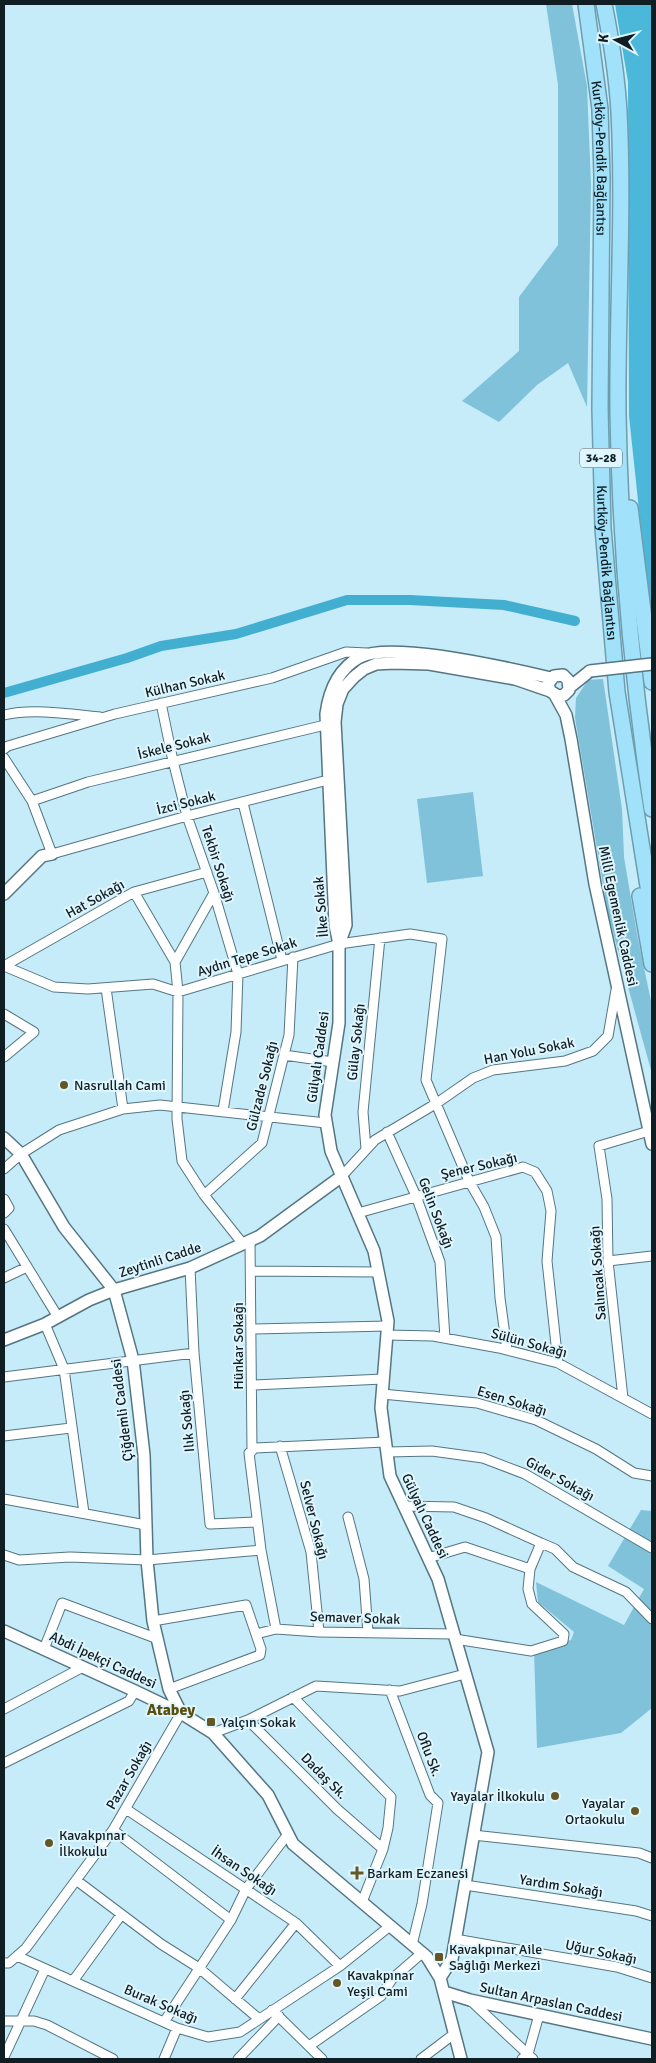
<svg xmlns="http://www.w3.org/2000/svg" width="656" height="2063" viewBox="0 0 656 2063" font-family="Signika,sans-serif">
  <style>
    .green { fill: #80c2da }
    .forest { fill: #4bb8da }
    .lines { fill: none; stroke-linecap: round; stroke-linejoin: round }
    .canal { stroke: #42afd1; stroke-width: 10 }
    .street-casing { stroke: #547682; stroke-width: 11 }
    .secondary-casing { stroke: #547682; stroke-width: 14 }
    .highway-casing { stroke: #6e9daf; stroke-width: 18 }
    .street { stroke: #fff; stroke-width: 9 }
    .secondary { stroke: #fff; stroke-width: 11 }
    .highway { stroke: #a1e2fa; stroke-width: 15 }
    .secondary-bridge-casing { stroke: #547682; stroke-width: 14; stroke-linecap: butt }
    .secondary-bridge { stroke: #fff; stroke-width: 11 }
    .poi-dot { fill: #635825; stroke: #e0f6fe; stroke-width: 2 }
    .labels { text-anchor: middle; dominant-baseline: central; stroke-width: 4; stroke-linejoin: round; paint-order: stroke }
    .shield { fill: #e0f6fe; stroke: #4e5f65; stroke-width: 1 }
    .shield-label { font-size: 12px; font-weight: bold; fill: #101e23 }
    .street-label { font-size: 14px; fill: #101e23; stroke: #e0f6fe }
    .poi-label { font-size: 14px; fill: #101e23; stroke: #e0f6fe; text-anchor: start }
    .quarter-label { font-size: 16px; font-weight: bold; fill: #594d0e; stroke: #e0f6fe }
  </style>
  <rect width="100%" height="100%" fill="#c6ebf9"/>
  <path class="green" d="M546,4H572L587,86L591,185L587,407L568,363L537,385L499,422L462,401L519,351V297L558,245V85Z
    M603,679L622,809L624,857L637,934L652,1006V1074L608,914L575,718L576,698L588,680Z
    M473,792L483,876L427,883L417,799Z
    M641,1510L652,1511V1708L621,1733L537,1748L534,1649L571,1640L574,1632L538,1602L536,1582L624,1625L644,1589L608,1566Z"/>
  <path class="forest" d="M615,4H652V603L649,604L629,416L628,82Z"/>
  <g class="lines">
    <path class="canal" d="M4,693L127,658L161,646L236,634L347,600H410L504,605L575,621"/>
    <defs>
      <path id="street" d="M161,703L173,761L187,816L214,893L238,974L236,1032L223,1111
        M4,715C32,708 71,714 100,717
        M4,749L8,746L115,714L272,678L346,652L367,653
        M4,758L32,801L52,854L187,816L328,780
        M32,801L88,782L325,725
        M243,803L282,960
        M134,892L175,962L178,992L177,1119L182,1161L204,1195L243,1244
        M175,962L214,893
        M4,966L134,892L207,872
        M4,966L54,987L88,989L153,984L178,992
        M106,988L123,1109
        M178,992L339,944L410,934L442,939L426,1080L469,1181L484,1207L496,1237L500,1298L507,1350
        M4,1014L34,1032L4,1057
        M284,1055L333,1062
        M387,1132L416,1196L440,1262L445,1338
        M366,1149L363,1112L380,938
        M4,1169L21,1154L59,1130L123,1109L160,1105L326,1123
        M342,1176L375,1140L437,1103L473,1078L493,1070L565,1061L593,1051L608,1036L616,990
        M204,1195L262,1143L289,1035L293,957
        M4,1199L9,1208L4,1213
        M358,1213L523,1167L535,1172L547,1191L551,1211L547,1261L558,1363
        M4,1229L58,1317
        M250,1240L252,1451
        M608,1261L652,1256
        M190,1268L194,1353L210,1524L257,1522
        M251,1271L378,1272
        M4,1278L27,1267
        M45,1324L64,1369L84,1513
        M251,1329L388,1326
        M387,1335L433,1336L499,1348L558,1363L652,1414
        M4,1377L194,1353
        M252,1385L383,1379
        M382,1394L477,1403L536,1420L596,1449L634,1473L652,1476
        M623,1398L608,1261L607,1199L599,1146L649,1131
        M4,1436L71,1428
        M280,1446L311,1552L319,1632
        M387,1452L432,1451L483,1458L525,1474L652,1548
        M4,1499L146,1525
        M403,1506L454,1507L486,1518L541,1543
        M348,1517L364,1579L368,1632
        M4,1555L19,1560L70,1557L147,1560L261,1550
        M428,1558L465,1547L530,1569L528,1589L532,1604L564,1634L563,1641L531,1651L455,1639
        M530,1569L541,1543L555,1549L573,1567L626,1592L652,1619
        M153,1621L246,1605L261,1649L260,1655L169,1689
        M276,1629L261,1550L249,1453L255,1448L385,1442
        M256,1634L276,1629L319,1632L454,1634
        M44,1649L62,1603L158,1639
        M390,1690L430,1795L438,1803L422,1904L412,1945
        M293,1697L391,1797L388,1828L383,1849L362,1902
        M4,1709L83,1667
        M248,1720L337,1809L383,1849
        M213,1733L248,1720L316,1686L400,1691L465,1674
        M4,1763L129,1701L135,1691
        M126,1809L296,1923L340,1966
        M113,1830L231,1920
        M473,1835L639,1853L652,1858
        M76,1880L161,1944L199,1968L259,2019
        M465,1885L636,1911L652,1916
        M455,1939L617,1967L652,1978
        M17,1956L177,2028L208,2037L240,2032L340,1966L390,1926
        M4,1963H9L26,1948L113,1830L181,1713
        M73,1981L121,1915
        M235,1999L296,1923
        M470,2000L533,2059
        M272,2010L322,2059
        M4,2021H34L47,2025L113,2059
        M164,2022L231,1920L246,1889L288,1834
        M309,2046L381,1996L392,1979L422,1953
        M4,2057L45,1969
        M164,2059L177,2028
        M238,2059L279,2016
        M421,2059L454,2034
        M522,2059L528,2054L539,2015"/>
      <path id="secondary" d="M570,687L590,671
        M555,695L566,715L571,739L595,884L652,1144
        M4,894L42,856L52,854
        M339,944L346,925L335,722L337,704L343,689L354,677L364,669L376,664L393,663L429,664L515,679L550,691L558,696L564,695L569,690L568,680L563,675L554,676L548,684L550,691
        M4,1138L21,1154L64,1227L114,1290L133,1360L144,1455L147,1560L153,1621L169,1689L181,1713
        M4,1340L45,1324L89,1300L114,1290L190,1268L260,1236L342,1176
        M4,1631L135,1691L181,1713L213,1733L268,1795L293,1844L427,1957L440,1978L461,2059
        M440,1978L452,1959L488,1752L438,1579L390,1476L381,1408L388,1321L374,1251L331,1151L325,1115L339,1023V944L335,925L326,714C329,691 338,669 360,657C392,641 513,669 551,678
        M444,1992L470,2000L652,2039"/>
      <g id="highway">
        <path id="s1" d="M586,4L600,109L602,177L600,409L603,528L617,692L652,911"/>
        <path d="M604,4C611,39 617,76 619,112C624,212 617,313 618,413C620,545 632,678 652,809"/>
        <path d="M630,508L652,682"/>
        <path d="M640,896L652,964"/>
      </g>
    </defs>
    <use href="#street" class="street-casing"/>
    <use href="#secondary" class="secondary-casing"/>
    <use href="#highway" class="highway-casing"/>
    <use href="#street" class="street"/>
    <use href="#secondary" class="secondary"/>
    <use href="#highway" class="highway"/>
    <defs>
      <path id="secondary-bridge" d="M590,671L652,664"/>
    </defs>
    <use href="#secondary-bridge" class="secondary-bridge-casing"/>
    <use href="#secondary-bridge" class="secondary-bridge"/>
  </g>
  <g class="poi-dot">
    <circle cx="64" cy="1085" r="5"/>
    <rect x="206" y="1717" width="10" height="10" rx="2.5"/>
    <circle cx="555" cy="1796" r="5"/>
    <circle cx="635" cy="1811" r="5"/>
    <circle cx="49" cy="1843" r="5"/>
    <path d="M354.5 1865.5h5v5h5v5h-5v5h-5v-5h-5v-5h5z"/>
    <rect x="434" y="1952" width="10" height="10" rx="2.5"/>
    <circle cx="337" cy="1983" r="5"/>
  </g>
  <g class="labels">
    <rect class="shield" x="580" y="448.5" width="42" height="19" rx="4"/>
    <g class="shield-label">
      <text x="601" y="458">34-28</text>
    </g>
    <g class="street-label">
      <text stroke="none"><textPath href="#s1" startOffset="155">Kurtköy-Pendik Bağlantısı</textPath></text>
      <text stroke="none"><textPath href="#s1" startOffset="560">Kurtköy-Pendik Bağlantısı</textPath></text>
      <text transform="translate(185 684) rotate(-13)">Külhan Sokak</text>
      <text transform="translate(174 746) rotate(-14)">İskele Sokak</text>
      <text transform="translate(186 803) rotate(-14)">İzci Sokak</text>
      <text transform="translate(218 864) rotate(72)">Tekbir Sokağı</text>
      <text transform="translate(95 899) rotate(-29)">Hat Sokağı</text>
      <text transform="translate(321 907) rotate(-95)">İlke Sokak</text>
      <text transform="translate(618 916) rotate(78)">Milli Egemenlik Caddesi</text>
      <text transform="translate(247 957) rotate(-17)">Aydın Tepe Sokak</text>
      <text transform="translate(356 1042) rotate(-84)">Gülay Sokağı</text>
      <text transform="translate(529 1051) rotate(-11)">Han Yolu Sokak</text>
      <text transform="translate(318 1057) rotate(-82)">Gülyalı Caddesi</text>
      <text transform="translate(262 1086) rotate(-76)">Gülzade Sokağı</text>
      <text transform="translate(479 1166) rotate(-13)">Şener Sokağı</text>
      <text transform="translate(436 1213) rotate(69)">Gelin Sokağı</text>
      <text transform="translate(160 1260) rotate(-18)">Zeytinli Cadde</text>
      <text transform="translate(598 1273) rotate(-94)">Salıncak Sokağı</text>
      <text transform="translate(529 1343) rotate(15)">Sülün Sokağı</text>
      <text transform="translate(238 1346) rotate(-90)">Hünkar Sokağı</text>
      <text transform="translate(512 1401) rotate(17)">Esen Sokağı</text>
      <text transform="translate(122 1410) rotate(-97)">Çiğdemli Caddesi</text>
      <text transform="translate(187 1421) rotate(-95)">Ilık Sokağı</text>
      <text transform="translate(560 1479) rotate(29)">Gider Sokağı</text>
      <text transform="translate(425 1516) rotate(65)">Gülyalı Caddesi</text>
      <text transform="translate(314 1520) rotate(76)">Selver Sokağı</text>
      <text transform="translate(355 1618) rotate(2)">Semaver Sokak</text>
      <text transform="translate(103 1660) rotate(25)">Abdi İpekçi Caddesi</text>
      <text transform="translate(429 1754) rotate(69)">Oflu Sk.</text>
      <text transform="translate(129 1775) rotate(-60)">Pazar Sokağı</text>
      <text transform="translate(324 1776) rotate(45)">Dadaş Sk.</text>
      <text transform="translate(244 1871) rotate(34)">İhsan Sokağı</text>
      <text transform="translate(561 1886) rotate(9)">Yardım Sokağı</text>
      <text transform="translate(601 1952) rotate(12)">Uğur Sokağı</text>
      <text transform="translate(551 2002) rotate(12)">Sultan Arpaslan Caddesi</text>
      <text transform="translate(161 2004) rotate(23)">Burak Sokağı</text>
    </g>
    <g class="poi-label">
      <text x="74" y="1085">Nasrullah Cami</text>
      <text x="221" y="1722">Yalçın Sokak</text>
      <text x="545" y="1796" text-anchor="end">Yayalar İlkokulu</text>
      <text x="625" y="1803" text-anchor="end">Yayalar<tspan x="625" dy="16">Ortaokulu</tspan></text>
      <text x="59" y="1835">Kavakpınar<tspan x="59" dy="16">İlkokulu</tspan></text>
      <text x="367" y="1873">Barkam Eczanesi</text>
      <text x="449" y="1949">Kavakpınar Aile<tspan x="449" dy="16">Sağlığı Merkezi</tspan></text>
      <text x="347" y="1975">Kavakpınar<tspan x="347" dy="16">Yeşil Cami</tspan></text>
    </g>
    <g class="quarter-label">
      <text x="171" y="1710">Atabey</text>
    </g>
  </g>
  <rect width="656" height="2063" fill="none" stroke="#101e23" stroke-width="10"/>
  <g transform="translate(616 40) rotate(277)" stroke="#e0f6fe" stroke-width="4" paint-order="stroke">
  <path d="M0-4L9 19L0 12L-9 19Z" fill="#101e23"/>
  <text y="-8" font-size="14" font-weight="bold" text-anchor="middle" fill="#101e23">K</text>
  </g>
</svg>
